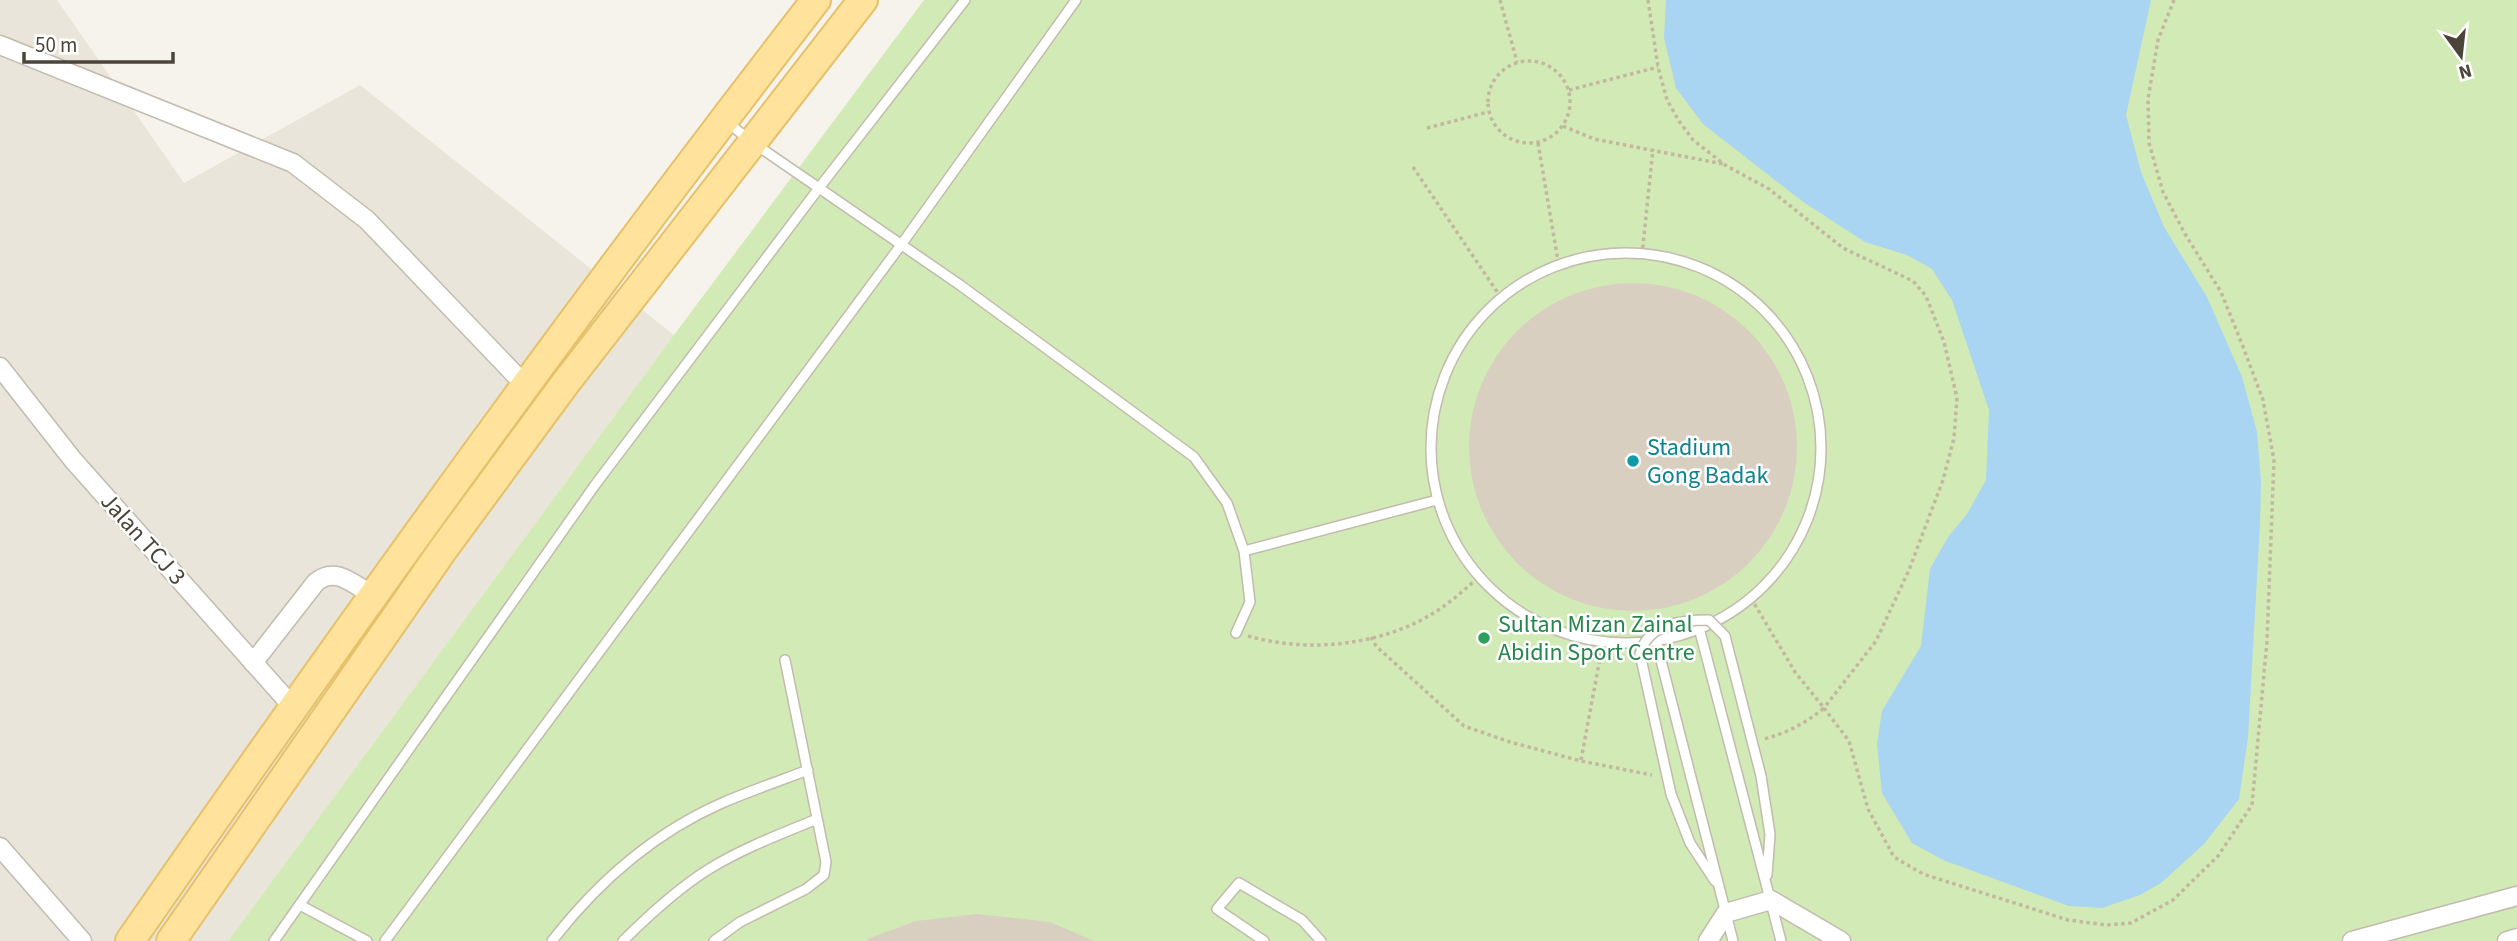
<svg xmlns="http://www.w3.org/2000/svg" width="2517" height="941" viewBox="0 0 2517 941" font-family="'Source Sans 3',sans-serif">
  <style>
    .residential { fill: #eae5da }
    .green { fill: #d2eab5 }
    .water { fill: #a9d4f2 }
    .building { fill: #d8cfc1 }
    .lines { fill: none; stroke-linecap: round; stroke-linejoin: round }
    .service-casing { stroke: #c2bbae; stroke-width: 12 }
    .minor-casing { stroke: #c2bbae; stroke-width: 21 }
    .primary-casing { stroke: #e6c16a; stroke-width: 32 }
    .path { stroke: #c4b79f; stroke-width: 3.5; stroke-dasharray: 3.5 3.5; stroke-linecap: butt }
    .service { stroke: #fff; stroke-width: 9 }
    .minor { stroke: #fff; stroke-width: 18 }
    .primary { stroke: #ffe39c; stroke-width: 28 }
    .service-bridge-casing { stroke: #c2bbae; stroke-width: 12; stroke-linecap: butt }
    .service-bridge { stroke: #fff; stroke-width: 9 }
    .culture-dot { fill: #0f9aa8; stroke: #fff; stroke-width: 2.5 }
    .leisure-dot { fill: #2e9e5b; stroke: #fff; stroke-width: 2.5 }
    .labels { text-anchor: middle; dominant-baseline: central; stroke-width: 5; stroke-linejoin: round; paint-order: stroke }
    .culture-label { font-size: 24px; fill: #0d838f; stroke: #fff; text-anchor: start }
    .street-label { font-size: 24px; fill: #4b4439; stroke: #fff }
    .leisure-label { font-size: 24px; fill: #27864d; stroke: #fff; text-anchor: start }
  </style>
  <rect width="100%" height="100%" fill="#f6f3ec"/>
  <path class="residential" d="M0,0H57L184,183L360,85L674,335L228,941H0Z"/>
  <path class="green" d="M924,0H2517V941H228L674,335Z"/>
  <path class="water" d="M1666,0H2151L2126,115L2141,172L2164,227L2207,297L2242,377L2257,432L2261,482L2260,524L2248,737L2239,799L2204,844L2161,883L2140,895L2102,908L2069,906L1943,860L1912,843L1882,793L1877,744L1882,711L1921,646L1930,569L1948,537L1967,514L1986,480L1989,410L1952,300L1932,269L1907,255L1865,242L1802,201L1703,124L1676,88L1664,38Z"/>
  <path class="building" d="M1469 447a164 164 0 1 1 328 0a164 164 0 1 1-328 0Z
    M977,914L1050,922L1094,941H868L867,939L916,921Z"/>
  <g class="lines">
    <defs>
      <path id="service" d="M727,122L752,142L960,285L1194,457L1227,503L1244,551L1250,602L1236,633
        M1431 448a195 195 0 1 1 390 0a195 195 0 1 1-390 0Z
        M1244,551L1437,500
        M1699,628L1781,941
        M1656,641L1733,941
        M1761,776L1770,834L1767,875
        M1671,794L1690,843L1715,881
        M300,905L367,941
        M274,941L595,485L819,188L965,0
        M385,941L901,245L1076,0
        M552,941C597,883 654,833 722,803C750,791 779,781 808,770
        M623,941C650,914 677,889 709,869C743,848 781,834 817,819
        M714,941L740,922L806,889L824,875L826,862L785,660
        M1264,941L1217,909L1239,883L1302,920L1321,941"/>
      <path id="minor" d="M0,45L293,163L367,220L524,384
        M0,367L73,460L292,706
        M253,663L316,582C336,566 353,584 372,595
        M0,847L82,941
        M1708,941L1726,913L1771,900L1841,941
        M2352,941L2517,896
        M2507,941L2517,938"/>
      <path id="primary" d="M130,941C351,622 578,307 816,0
        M171,941L442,551L564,385L863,0"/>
    </defs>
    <use href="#service" class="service-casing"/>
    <use href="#minor" class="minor-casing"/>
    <use href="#primary" class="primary-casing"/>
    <path class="path" d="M1500,0L1517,62
      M1648,0L1658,67L1667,100L1679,121L1693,140L1725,165L1769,189L1843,248L1913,281L1926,296L1944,342L1957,398L1954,438L1943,480L1909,570L1876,641L1824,708L1849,741L1868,809L1894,857L1923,874L2068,920L2106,925L2131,923L2173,900L2218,856L2252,805L2267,641L2274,460L2263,400L2242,344L2221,292L2185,234L2163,192L2149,143L2148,99L2158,40L2174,0
      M1488 102a41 41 0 1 1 82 0a41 41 0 1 1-82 0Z
      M1569,90L1658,67
      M1563,126L1594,139L1723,164
      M1427,128L1488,112
      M1538,143L1559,267
      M1413,167L1502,299
      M1642,255L1653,149
      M1751,598L1795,672L1824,708C1806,723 1787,733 1764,739
      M1248,636C1307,653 1379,646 1432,614C1449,604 1464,590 1479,577
      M1371,637L1376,646L1464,726L1510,742L1581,761L1652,775
      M1581,760L1603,642"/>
    <use href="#service" class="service"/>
    <use href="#minor" class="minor"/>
    <use href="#primary" class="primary"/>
    <defs>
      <path id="service-bridge" d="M1671,794L1640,654C1648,623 1682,620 1709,620L1725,636L1761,776"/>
    </defs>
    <use href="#service-bridge" class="service-bridge-casing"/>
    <use href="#service-bridge" class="service-bridge"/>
  </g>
  <circle class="culture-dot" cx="1633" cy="461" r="7"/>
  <circle class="leisure-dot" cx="1484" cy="638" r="7"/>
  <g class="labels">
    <g class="culture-label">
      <text x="1647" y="447">Stadium<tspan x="1647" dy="28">Gong Badak</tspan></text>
    </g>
    <g class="street-label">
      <text transform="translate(143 539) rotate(48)">Jalan TCJ 3</text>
    </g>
    <g class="leisure-label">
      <text x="1498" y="624">Sultan Mizan Zainal<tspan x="1498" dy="28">Abidin Sport Centre</tspan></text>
    </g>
  </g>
  <g transform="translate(2461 56) rotate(165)" stroke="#ffffff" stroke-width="5" paint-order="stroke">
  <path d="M0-5L12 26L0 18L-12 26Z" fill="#4b4439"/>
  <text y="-10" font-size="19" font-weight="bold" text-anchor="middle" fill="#4b4439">N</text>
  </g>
  <path d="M24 52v10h149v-10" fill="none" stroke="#4b4439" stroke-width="3.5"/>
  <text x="35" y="52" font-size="21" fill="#4b4439" stroke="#ffffff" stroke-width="5" paint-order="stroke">50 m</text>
</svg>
